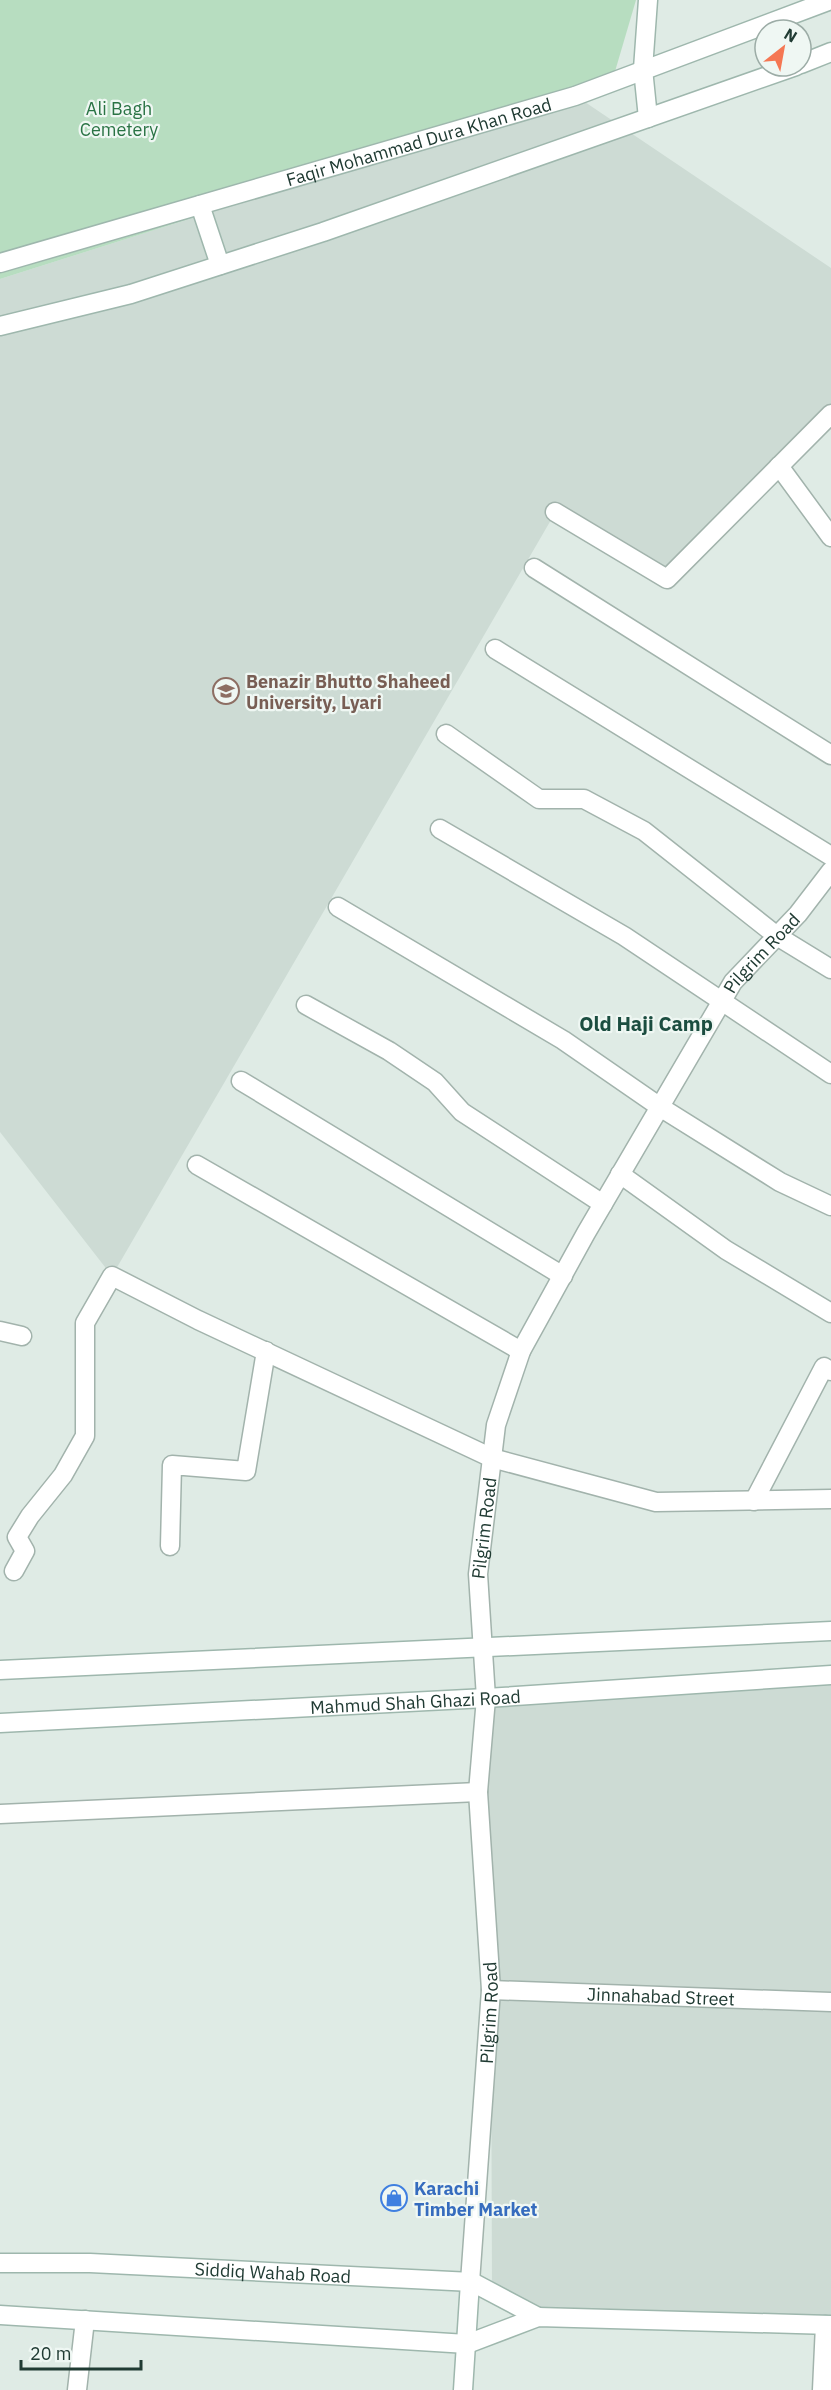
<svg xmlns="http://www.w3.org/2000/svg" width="831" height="2390" viewBox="0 0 831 2390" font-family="'IBM Plex Sans',sans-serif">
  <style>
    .built { fill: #cddbd4 }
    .green { fill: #b7ddc0 }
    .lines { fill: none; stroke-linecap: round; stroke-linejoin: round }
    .lane-casing { stroke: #a2b3ac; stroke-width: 21 }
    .street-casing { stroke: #a2b3ac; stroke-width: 21 }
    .secondary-casing { stroke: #9eb7ad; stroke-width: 21 }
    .lane { stroke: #fff; stroke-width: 18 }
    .street { stroke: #fff; stroke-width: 18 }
    .secondary { stroke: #fff; stroke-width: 18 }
    .labels { text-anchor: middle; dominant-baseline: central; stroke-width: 4.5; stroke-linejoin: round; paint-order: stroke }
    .park-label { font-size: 18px; fill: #297344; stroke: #eff7f3 }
    .street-label { font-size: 18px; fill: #203b33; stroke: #eff7f3 }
    .education-label { font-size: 18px; font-weight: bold; fill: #785e54; stroke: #eff7f3; text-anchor: start }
    .shop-label { font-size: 18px; font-weight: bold; fill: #366cbe; stroke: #eff7f3; text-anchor: start }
    .neighbourhood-label { font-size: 20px; font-weight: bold; fill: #1b4d40; stroke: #eff7f3 }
  </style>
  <rect width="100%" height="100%" fill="#dfebe5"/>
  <path class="built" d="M576,96L831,268V414L667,579L555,513L112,1276L0,1132V279Z
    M831,1675V2390L825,2325L538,2317L492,2291L491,1990L478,1792L486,1698Z"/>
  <path class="green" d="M0,0H636L611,85L0,279Z"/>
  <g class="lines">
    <defs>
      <path id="lane" d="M0,1331L22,1336"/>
      <g id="street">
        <path d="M779,466L831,537"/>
        <path d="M555,512L667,579L831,414"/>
        <path d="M534,568L831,755"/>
        <path d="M495,649L831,856"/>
        <path d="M446,734L539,799H584L644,831L777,936L831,969"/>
        <path d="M440,829L624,936L831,1074"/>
        <path d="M338,907L563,1040L660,1107L780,1182L831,1206"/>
        <path d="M306,1005L389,1051L435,1082L462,1112L603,1204"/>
        <path d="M241,1081L563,1276"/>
        <path d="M197,1165L521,1351"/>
        <path d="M620,1174L726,1250L831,1313"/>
        <path d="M754,1501L824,1367L831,1371"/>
        <path d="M170,1546L172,1465L246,1471L266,1351"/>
        <path d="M14,1571L25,1551L17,1537L30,1516L63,1475L85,1436V1323L112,1276L198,1320L492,1458L656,1502L831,1499"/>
        <path d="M0,1814L478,1792"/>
        <path id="s1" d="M491,1990L831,2002"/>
        <path id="s2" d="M470,2282L491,1990L478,1792L486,1698L478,1574L496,1425L521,1351L586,1233L733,982L798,914L831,871"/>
        <path d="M77,2390L85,2320"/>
        <path d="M822,2390L825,2325"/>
      </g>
      <g id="secondary">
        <path d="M801,64L831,52"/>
        <path d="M648,118L643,69L648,0"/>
        <path d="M200,205L220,265"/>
        <path id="s3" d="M0,263L575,96L831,0"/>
        <path d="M0,326L131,294L323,232L796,66"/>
        <path d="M0,1670L831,1631"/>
        <path id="s4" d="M0,1723L486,1698L831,1675"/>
        <path id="s5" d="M0,2263H90L472,2282L538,2317"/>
        <path d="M0,2315L467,2344L538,2317L831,2325"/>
        <path d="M463,2390L470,2282"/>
      </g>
    </defs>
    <use href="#lane" class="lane-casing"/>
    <use href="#street" class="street-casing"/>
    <use href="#secondary" class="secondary-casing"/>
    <use href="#lane" class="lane"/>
    <use href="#street" class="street"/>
    <use href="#secondary" class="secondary"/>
  </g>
  <defs>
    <symbol id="university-ring" viewBox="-11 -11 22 22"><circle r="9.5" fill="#eff7f3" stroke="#8d6e63" stroke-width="1.5"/><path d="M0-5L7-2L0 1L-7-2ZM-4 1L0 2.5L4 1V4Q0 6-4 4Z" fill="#8d6e63"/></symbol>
    <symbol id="shop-ring" viewBox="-11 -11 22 22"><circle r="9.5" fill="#eff7f3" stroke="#3f7fe0" stroke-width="1.5"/><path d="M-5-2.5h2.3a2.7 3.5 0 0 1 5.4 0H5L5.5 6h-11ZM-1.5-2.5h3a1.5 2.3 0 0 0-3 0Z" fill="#3f7fe0"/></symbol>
  </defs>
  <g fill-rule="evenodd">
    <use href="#university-ring" x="211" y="676" width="30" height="30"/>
    <use href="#shop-ring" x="379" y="2183" width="30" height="30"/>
  </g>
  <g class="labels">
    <g class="park-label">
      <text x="119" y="108">Ali Bagh<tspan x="119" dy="21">Cemetery</tspan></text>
    </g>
    <g class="street-label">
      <text stroke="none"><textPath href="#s3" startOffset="436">Faqir Mohammad Dura Khan Road</textPath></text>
      <text stroke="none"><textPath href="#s2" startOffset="1404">Pilgrim Road</textPath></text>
      <text stroke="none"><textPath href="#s2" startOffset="756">Pilgrim Road</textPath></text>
      <text stroke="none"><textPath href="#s4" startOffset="416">Mahmud Shah Ghazi Road</textPath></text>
      <text stroke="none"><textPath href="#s1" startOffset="170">Jinnahabad Street</textPath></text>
      <text stroke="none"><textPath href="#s2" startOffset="270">Pilgrim Road</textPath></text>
      <text stroke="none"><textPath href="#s5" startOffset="273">Siddiq Wahab Road</textPath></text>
    </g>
    <g class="education-label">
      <text x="246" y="681">Benazir Bhutto Shaheed<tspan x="246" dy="21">University, Lyari</tspan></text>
    </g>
    <g class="shop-label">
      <text x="414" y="2188">Karachi<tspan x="414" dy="21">Timber Market</tspan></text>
    </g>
    <g class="neighbourhood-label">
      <text x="646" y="1023">Old Haji Camp</text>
    </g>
  </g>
  <g transform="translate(783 48) rotate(31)"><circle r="28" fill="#eff7f3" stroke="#9caca6" stroke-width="1.5"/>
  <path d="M0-4.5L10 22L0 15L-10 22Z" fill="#f57753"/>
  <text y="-9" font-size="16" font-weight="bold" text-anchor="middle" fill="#203b33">N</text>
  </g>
  <path d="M21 2360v9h120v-9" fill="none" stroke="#203b33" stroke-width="3"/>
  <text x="30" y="2360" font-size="18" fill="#203b33" stroke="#eff7f3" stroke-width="4.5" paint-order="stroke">20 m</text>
</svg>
